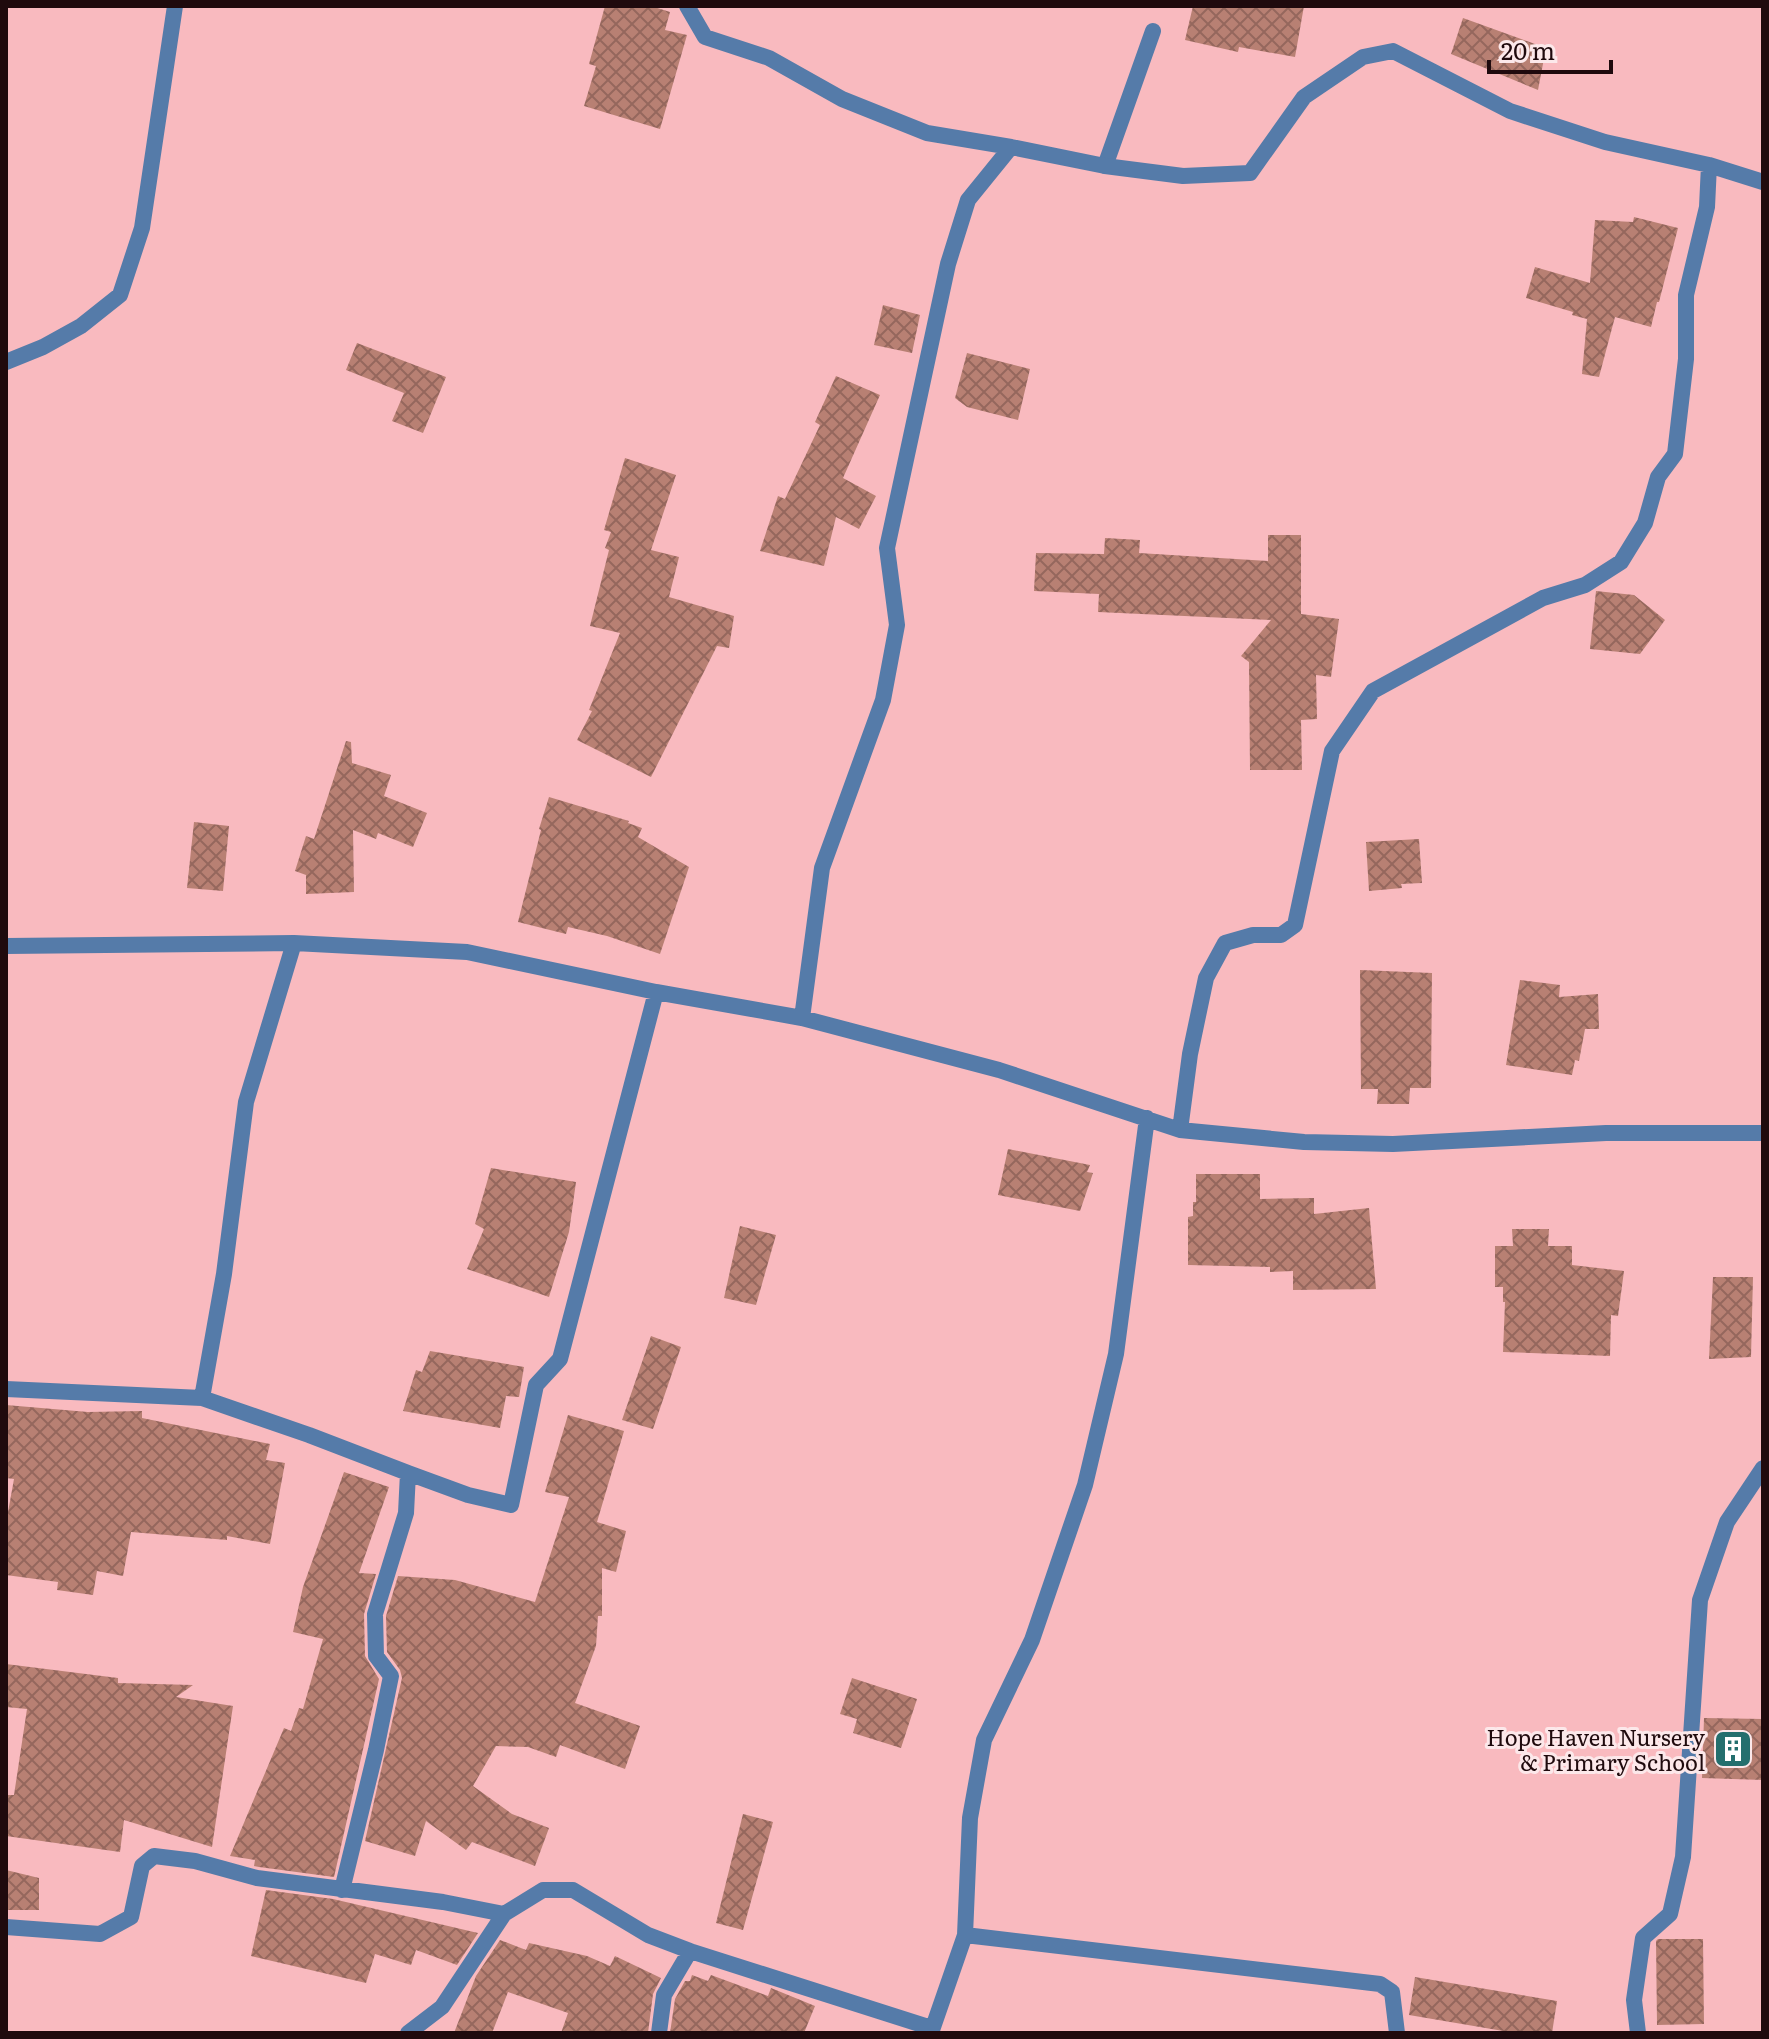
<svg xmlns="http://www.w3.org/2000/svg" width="1769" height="2039" viewBox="0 0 1769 2039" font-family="Literata,serif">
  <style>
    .building { fill: url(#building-cross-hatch) }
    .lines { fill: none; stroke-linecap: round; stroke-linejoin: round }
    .lane { stroke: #557ba9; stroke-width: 16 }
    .street { stroke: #557ba9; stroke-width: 16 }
    .labels { text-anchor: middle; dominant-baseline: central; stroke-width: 6; stroke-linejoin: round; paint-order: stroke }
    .poi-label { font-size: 22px; fill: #1f0a0d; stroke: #fce8ea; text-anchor: end }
  </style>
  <defs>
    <pattern id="building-cross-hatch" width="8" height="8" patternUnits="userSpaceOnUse" patternTransform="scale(2)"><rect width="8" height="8" fill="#b88073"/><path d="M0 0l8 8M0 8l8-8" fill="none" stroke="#95675d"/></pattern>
  </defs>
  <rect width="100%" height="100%" fill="#f9babf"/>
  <path class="building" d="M605,6H651L670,12L665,30L687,35L660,129L584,106L596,66L589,64Z
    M1193,6H1304L1295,57L1239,47L1238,52L1185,40Z
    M1463,18L1546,48L1538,90L1451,54Z
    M1634,217L1678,228L1659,302H1657L1651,327L1615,317L1599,377L1582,374L1587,319L1572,315L1573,312L1526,298L1535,267L1590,283L1595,220L1633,222Z
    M883,305L920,315L912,353L874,345Z
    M357,343L446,377L423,433L392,421L404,393L346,370Z
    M967,353L1030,369L1018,420L967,407L955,398Z
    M836,376L880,395L843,478L876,496L859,529L836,517L824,566L760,551L778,496L785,499L820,425L815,422Z
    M625,458L676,475L651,550L679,557L669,597L734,616L729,648L717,646L651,777L577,740L592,711L589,710L620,633L590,626L609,550L605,548L611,532L604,530Z
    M1268,535H1301V614L1339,619L1331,677L1316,675L1317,719L1301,720L1302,770H1250L1249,662L1241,656L1271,620L1098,612L1099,594L1034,591L1036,553L1104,554L1105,538L1140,540L1139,553L1268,561Z
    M1596,591L1634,595L1665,620L1640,654L1590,649Z
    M346,741L351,742L352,763L391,775L384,796L427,813L413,847L378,833L376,839L353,830L354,892L306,894V875L295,871L306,836L314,839Z
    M549,797L629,821L628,823L642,828L638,837L689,867L660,954L607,936L568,927L566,934L518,922L541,830L539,829Z
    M194,822L229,826L223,891L187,888Z
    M1419,839L1422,883L1401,884L1402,888L1369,891L1366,842Z
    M1360,970L1432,973L1431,1088H1410L1409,1104H1377L1378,1089H1361Z
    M1520,980L1560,985L1559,997L1598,994L1599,1029H1585L1579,1061L1575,1060L1572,1075L1506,1065Z
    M1008,1149L1090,1165L1087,1172L1093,1173L1080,1211L998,1195Z
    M491,1168L576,1182L569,1232L549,1297L467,1269L484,1229L475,1224Z
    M1196,1174H1260V1199L1314,1198V1214L1369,1208L1376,1289L1293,1290V1271L1270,1272V1267L1188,1265V1217L1193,1216V1202H1196Z
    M740,1226L776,1235L756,1305L724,1298Z
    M1512,1229H1549L1548,1246H1572V1265L1624,1271L1618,1316L1611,1315L1610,1356L1503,1352L1505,1302H1503V1287H1495V1246H1513Z
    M1713,1277H1753L1751,1357L1709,1359Z
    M651,1336L681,1347L653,1429L622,1420Z
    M430,1351L524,1367L519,1397L506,1396L500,1428L403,1411L416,1370L422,1372Z
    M6,1405L88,1412L142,1411V1418L270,1444L266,1460L285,1463L270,1544L227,1536V1540L131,1532L123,1576L97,1571L93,1595L57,1590L58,1582L6,1575V1523L14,1479L6,1478Z
    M568,1415L624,1431L597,1522L626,1531L616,1572L602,1568V1616H598L596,1646L575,1703L640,1726L625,1769L560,1745L556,1757L528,1747L496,1746L473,1786L512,1814L549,1828L535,1866L472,1842L466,1850L426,1821L415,1856L365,1841L402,1678L400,1670L387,1652L386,1616L398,1576L455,1580L535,1602L569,1497L545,1492Z
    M344,1472L389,1487L359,1573L376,1574L364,1614L365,1656L379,1679L334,1877L259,1867L254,1866L255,1860L230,1856L284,1728L291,1731L299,1708L303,1709L323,1639L293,1632L303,1587Z
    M6,1664L118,1678V1683L193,1685L176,1697L233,1706L212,1847L124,1820L120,1852L6,1836V1795H14L27,1709L6,1707Z
    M852,1678L917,1699L901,1748L853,1733L857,1719L840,1714Z
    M1704,1718L1763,1719V1780L1702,1778Z
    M743,1814L773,1822L743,1930L716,1923Z
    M6,1870L39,1878V1910H6Z
    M266,1890L333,1899L478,1933L457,1965L416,1950L411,1965L375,1954L366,1983L251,1956Z
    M1658,1939H1703L1704,2024L1657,2025L1656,1941Z
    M500,1940L526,1950L529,1943L587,1956L610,1966L615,1956L661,1978L653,1994L648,2033H561L568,2013L508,1992L492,2033H454L476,1976Z
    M692,1975L708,1981L711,1975L768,1996L771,1988L815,2006L804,2033H670L675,1999L685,1981H690Z
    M1415,1977L1557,2001L1552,2033H1515L1409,2015Z"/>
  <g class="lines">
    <path class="lane" d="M1105,166L1153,31
      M1638,2033L1634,2000L1643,1938L1670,1914L1683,1857L1700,1600L1727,1522L1763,1468"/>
    <path class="street" d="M687,6L705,37L769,58L842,99L927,133L1011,147
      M6,362L43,347L81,326L120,295L142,228L175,6
      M6,946L294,943L467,952L656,992L802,1018L999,1070L1180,1130L1304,1142L1393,1144L1606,1133H1763
      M802,1018L822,868L883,700L897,625L887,548L948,264L968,200L1011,147L1105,166L1183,176L1250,173L1304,97L1363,57L1393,51L1510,111L1605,142L1709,165L1763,182
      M1180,1130L1190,1054L1206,978L1225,943L1253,935H1281L1295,925L1332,751L1373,691L1543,598L1585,585L1621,562L1645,523L1658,477L1675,454L1686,359V295L1707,207L1709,165
      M6,1389L202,1398L309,1435L408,1473L406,1513L375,1614L376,1656L391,1676L376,1750L342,1890
      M202,1398L224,1274L246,1102L294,943
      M408,1473L468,1495L511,1505L536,1385L560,1359L656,992
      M6,1927L100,1934L131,1917L142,1866L154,1856L195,1861L257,1878L443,1902L504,1914L543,1890H573L648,1935L690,1951L932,2028
      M965,1935L1380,1984L1392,1992L1397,2033
      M408,2033L442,2007L504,1914
      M659,2033L664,1995L690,1951
      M931,2033L965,1935L970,1818L984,1740L1032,1640L1085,1485L1116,1354L1147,1118"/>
  </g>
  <defs>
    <symbol id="building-square" viewBox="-11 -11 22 22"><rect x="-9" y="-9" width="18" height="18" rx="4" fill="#246f6e" stroke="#fce8ea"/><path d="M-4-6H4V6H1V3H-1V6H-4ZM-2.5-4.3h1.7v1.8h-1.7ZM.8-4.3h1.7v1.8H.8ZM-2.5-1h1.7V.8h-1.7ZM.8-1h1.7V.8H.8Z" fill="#fff"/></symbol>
  </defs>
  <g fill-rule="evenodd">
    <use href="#building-square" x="1711" y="1727" width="44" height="44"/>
  </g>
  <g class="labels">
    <g class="poi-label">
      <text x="1705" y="1736">Hope Haven Nursery<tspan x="1705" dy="25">&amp; Primary School</tspan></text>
    </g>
  </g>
  <rect width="1769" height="2039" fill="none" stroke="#1f0a0d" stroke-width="16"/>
  <path d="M1489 60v12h122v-12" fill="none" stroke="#1f0a0d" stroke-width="4"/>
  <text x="1501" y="60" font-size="24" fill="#1f0a0d" stroke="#fce8ea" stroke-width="6" paint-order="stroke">20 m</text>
</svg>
